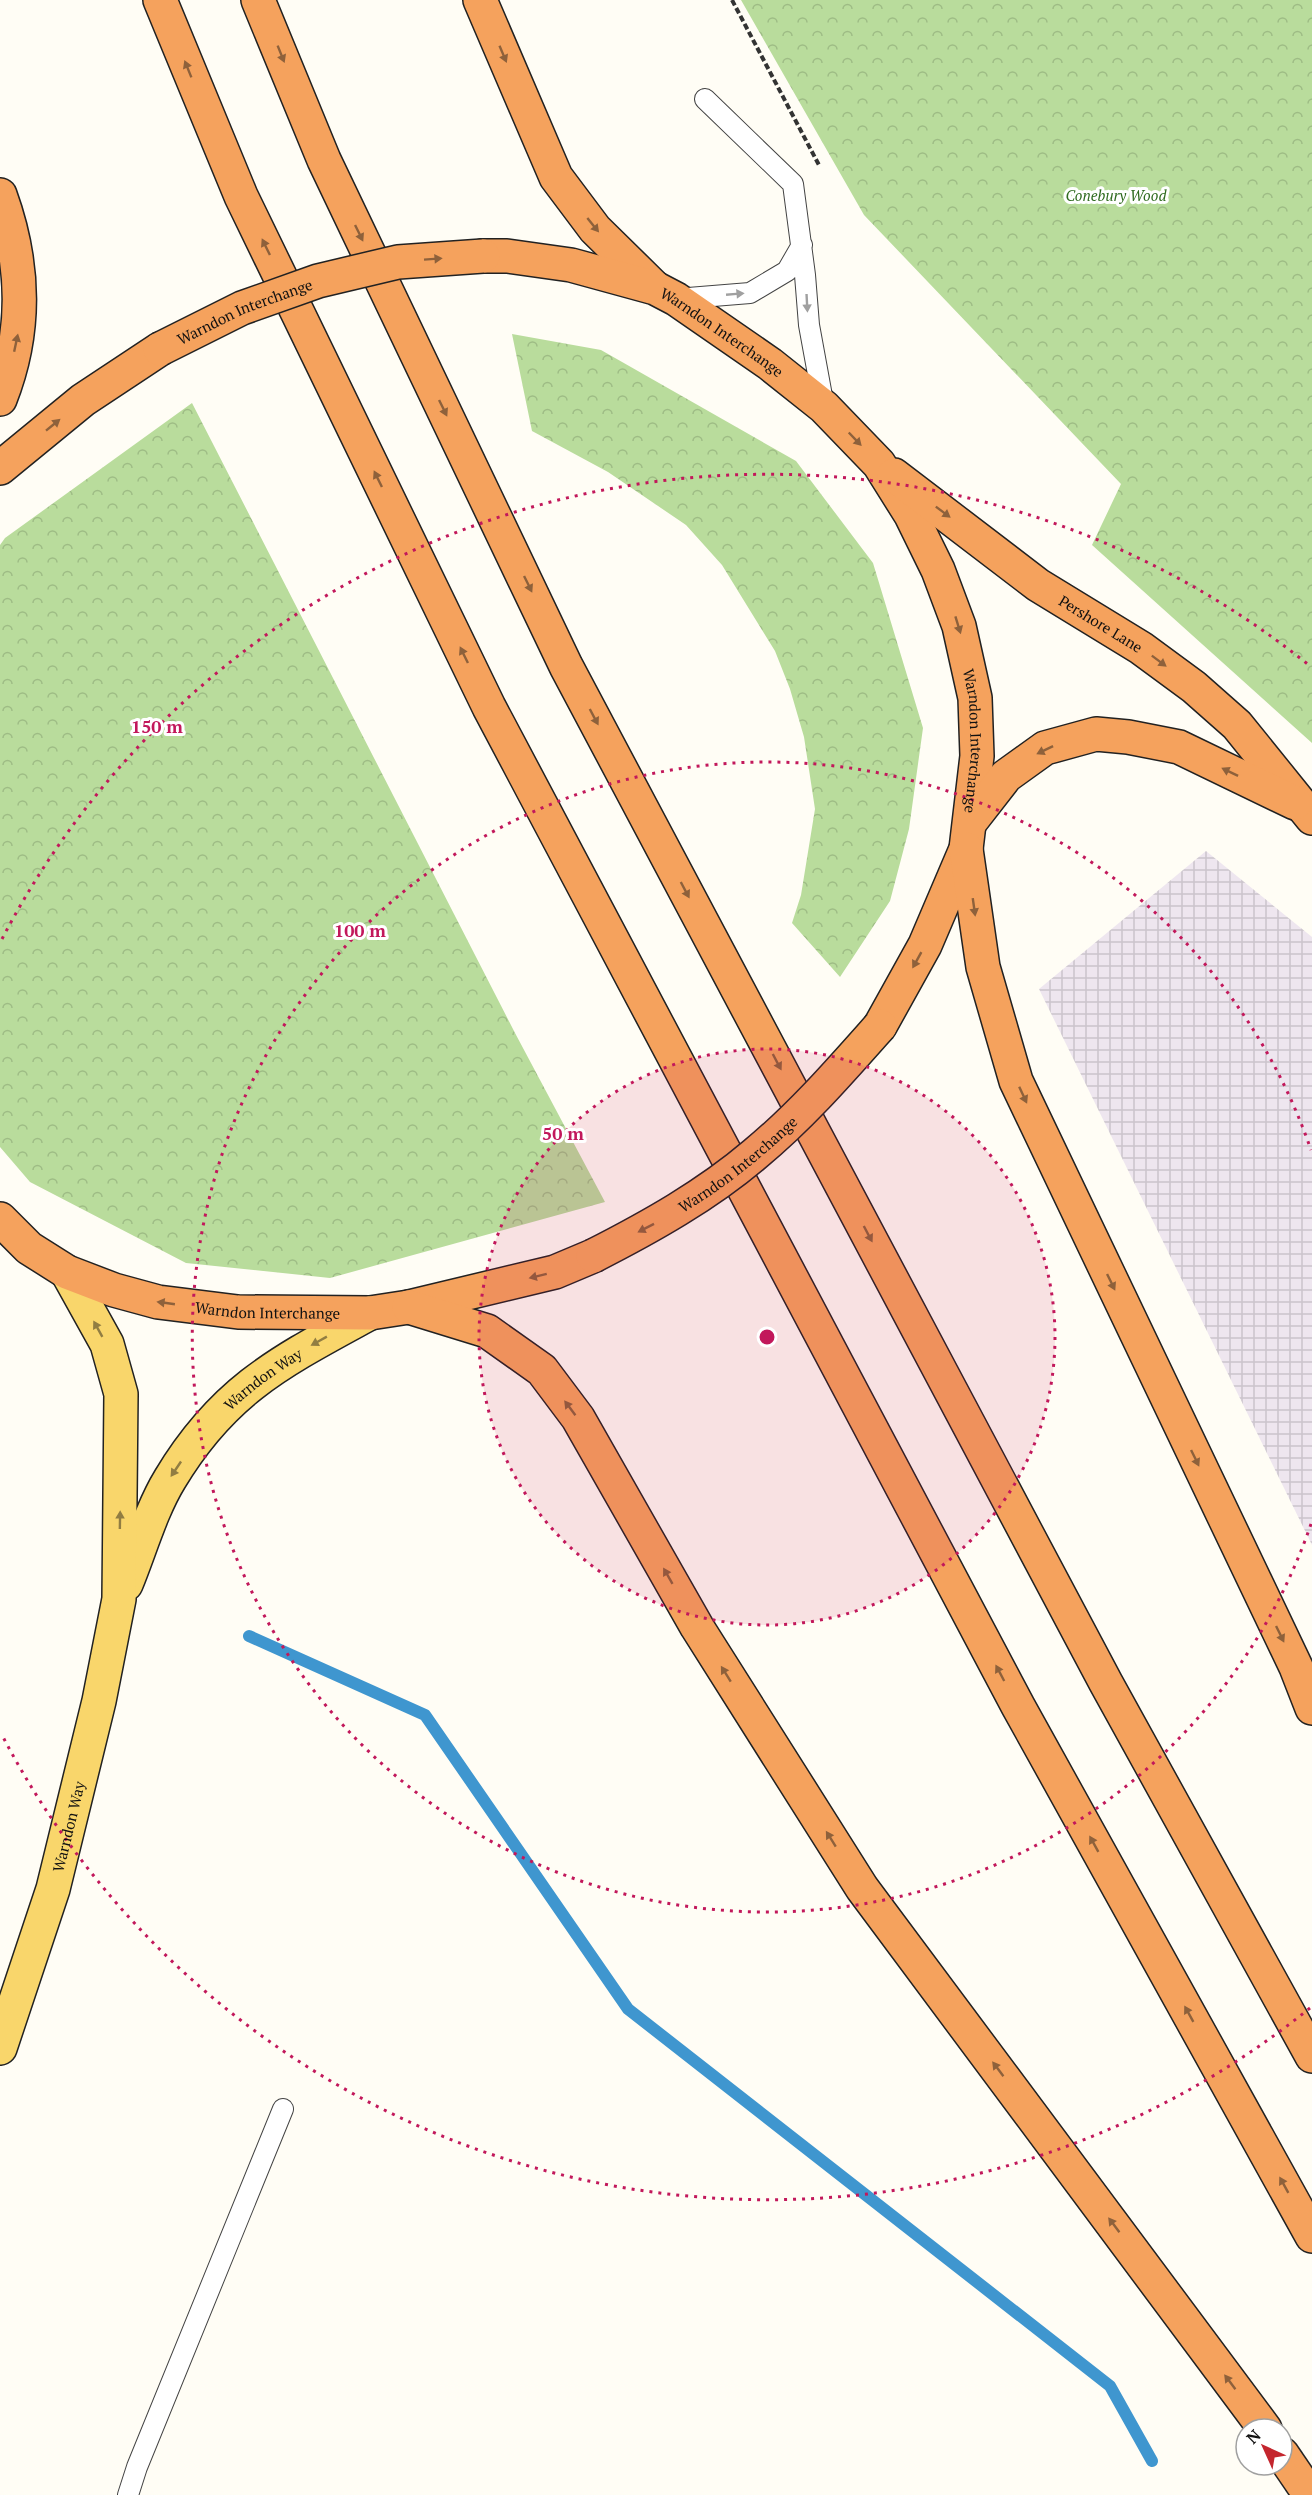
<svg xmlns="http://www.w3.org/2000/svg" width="1312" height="2495" viewBox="0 0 1312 2495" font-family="'PT Serif',serif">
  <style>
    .industrial { fill: url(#industrial-grid) }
    .forest { fill: url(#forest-crowns) }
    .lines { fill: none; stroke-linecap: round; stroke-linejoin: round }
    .stream { stroke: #3f96cf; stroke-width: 12 }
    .lane-casing { stroke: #444; stroke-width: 22 }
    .primary-casing { stroke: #222; stroke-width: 36 }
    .highway-casing { stroke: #222; stroke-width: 36 }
    .path { stroke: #333; stroke-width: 4; stroke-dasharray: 6 3; stroke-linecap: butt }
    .lane { stroke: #fff; stroke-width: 20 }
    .primary { stroke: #f9d66b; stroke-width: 33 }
    .highway { stroke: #f5a25d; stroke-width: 33 }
    .highway-bridge-casing { stroke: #222; stroke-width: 36; stroke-linecap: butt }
    .highway-bridge { stroke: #f5a25d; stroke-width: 33 }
    .oneway { fill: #8e613b }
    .oneway2 { fill: #a0a0a0 }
    .oneway3 { fill: #917d42 }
    .ring { fill: none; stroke: #c2185b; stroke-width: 3; stroke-dasharray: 3 6 }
    .labels { text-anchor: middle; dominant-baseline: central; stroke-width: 6; stroke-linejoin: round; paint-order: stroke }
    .park-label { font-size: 15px; font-style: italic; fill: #2f6b1f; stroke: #fff }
    .street-label { font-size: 15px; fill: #111; stroke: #fff }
    .centre { fill: #c2185b; stroke: #fff; stroke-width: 3 }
    .ring-label { font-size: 18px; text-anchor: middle; font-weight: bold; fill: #c2185b; stroke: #fff; stroke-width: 6; stroke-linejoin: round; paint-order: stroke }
  </style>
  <defs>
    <pattern id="industrial-grid" width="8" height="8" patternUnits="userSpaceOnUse" patternTransform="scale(1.5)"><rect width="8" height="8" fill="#eee6ef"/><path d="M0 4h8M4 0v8" fill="none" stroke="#cbc4cc"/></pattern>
    <pattern id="forest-crowns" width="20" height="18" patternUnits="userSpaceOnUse" patternTransform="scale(1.5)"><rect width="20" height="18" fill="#b9dc9c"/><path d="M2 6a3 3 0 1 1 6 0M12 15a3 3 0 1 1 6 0" fill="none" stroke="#9ebc85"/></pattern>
  </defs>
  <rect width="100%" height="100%" fill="#fffdf5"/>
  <path class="industrial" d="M1206,851L1312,937V1545L1039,989Z"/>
  <path class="forest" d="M741,0H1312V743L1092,545L1121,484L864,215Z
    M512,334L601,350L796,461L873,563L923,728L909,829L890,901L840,977L792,923L801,895L815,809L804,737L790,689L775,651L722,565L686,525L608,472L532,431Z
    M192,403L515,1033L605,1202L330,1278L186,1263L30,1182L0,1147V545L5,538Z"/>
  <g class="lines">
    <path class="stream" d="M249,1636L425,1715L628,2009L1110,2386L1152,2461"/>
    <defs>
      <path id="lane" d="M705,99L793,184L805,275L809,325L824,407
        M676,299L750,293L787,271L802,245
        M128,2495L137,2467L283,2109"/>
      <g id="primary">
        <path id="s1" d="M126,1584C140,1550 151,1510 170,1479C224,1389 282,1361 370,1313"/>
        <path id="s2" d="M0,2048L53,1889L99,1701L119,1599L121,1394L107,1344L67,1272"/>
      </g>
      <g id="highway">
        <path d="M160,0L241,196L489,707L1018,1706L1312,2236"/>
        <path d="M258,0L324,160L566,666L1106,1683L1312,2056"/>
        <path d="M480,0L556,177L595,229L654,287"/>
        <path d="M0,195C25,264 27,331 0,399"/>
        <path id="s3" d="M483,256H507L571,265L655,288L676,299L770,364L824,407L879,464L911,515L938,570L959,626L975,698L977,756L966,849L925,945L880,1026"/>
        <path d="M0,468L83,400L160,349"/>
        <path id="s4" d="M894,475L1038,585L1141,648L1194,687L1237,725L1312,818"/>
        <path d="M971,821L1006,776L1045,748L1096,734L1128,737L1179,747L1295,803"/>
        <path d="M966,849L983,967L1016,1081L1296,1667L1312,1708"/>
        <path id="s5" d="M0,1219L29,1248L67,1272L114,1290L158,1302L238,1312L370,1313L409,1307L555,1272L593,1256"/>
        <path d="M409,1307L487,1331L542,1370L578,1418L697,1627L862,1888L1265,2429"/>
        <path d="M1282,2454L1310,2495"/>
      </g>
    </defs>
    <use href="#lane" class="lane-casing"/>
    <use href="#primary" class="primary-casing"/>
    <use href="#highway" class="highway-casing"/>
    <path class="path" d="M732,0L820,167"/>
    <use href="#lane" class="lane"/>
    <use href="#primary" class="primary"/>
    <use href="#highway" class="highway"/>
    <defs>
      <g id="highway-bridge">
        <path id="s6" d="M160,349L242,308L318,281L398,262L483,256"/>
        <path id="s7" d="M593,1256C650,1227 707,1195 755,1154C801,1116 841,1070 880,1026"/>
      </g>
    </defs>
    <use href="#highway-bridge" class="highway-bridge-casing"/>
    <use href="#highway-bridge" class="highway-bridge"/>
  </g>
  <defs><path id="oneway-solid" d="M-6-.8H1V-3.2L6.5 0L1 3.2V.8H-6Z" transform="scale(1.5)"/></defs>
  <g class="oneway">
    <use href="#oneway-solid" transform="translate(281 54) rotate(68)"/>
    <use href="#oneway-solid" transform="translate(503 54) rotate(67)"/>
    <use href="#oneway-solid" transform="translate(188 69) rotate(-112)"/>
    <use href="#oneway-solid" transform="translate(593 225) rotate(51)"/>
    <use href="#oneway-solid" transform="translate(359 233) rotate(64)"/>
    <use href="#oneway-solid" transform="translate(266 247) rotate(-116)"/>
    <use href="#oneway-solid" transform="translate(433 259) rotate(-4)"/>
    <use href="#oneway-solid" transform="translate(16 343) rotate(-78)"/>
    <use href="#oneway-solid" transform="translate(443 408) rotate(64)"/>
    <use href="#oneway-solid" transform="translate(53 425) rotate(-39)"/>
    <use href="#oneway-solid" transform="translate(855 439) rotate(46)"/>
    <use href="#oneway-solid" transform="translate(378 479) rotate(-116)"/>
    <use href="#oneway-solid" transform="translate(943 512) rotate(37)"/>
    <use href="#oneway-solid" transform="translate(528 584) rotate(64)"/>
    <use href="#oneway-solid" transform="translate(958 625) rotate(73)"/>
    <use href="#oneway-solid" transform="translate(464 655) rotate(-116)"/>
    <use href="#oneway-solid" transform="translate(1159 661) rotate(37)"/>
    <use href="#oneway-solid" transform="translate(594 717) rotate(62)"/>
    <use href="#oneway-solid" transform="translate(1045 750) rotate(154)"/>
    <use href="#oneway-solid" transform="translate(1230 772) rotate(-154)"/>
    <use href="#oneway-solid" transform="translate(685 890) rotate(62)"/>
    <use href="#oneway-solid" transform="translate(974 907) rotate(82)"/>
    <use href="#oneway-solid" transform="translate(917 960) rotate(119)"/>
    <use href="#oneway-solid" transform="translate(777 1062) rotate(62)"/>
    <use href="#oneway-solid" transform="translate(1023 1095) rotate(65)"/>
    <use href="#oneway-solid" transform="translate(646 1228) rotate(153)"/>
    <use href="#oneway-solid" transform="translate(868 1234) rotate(62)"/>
    <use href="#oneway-solid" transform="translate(538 1276) rotate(166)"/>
    <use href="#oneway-solid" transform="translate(1111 1282) rotate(64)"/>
    <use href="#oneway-solid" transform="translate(166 1303) rotate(-172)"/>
    <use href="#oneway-solid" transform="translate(570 1408) rotate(-127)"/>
    <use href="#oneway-solid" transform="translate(1195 1458) rotate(64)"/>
    <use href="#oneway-solid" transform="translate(668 1576) rotate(-120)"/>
    <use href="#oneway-solid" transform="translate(1280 1634) rotate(64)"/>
    <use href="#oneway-solid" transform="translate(1000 1673) rotate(-118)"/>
    <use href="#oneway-solid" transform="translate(726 1674) rotate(-122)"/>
    <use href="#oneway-solid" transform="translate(831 1839) rotate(-122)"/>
    <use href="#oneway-solid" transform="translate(1094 1844) rotate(-119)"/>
    <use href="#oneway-solid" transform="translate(1189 2014) rotate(-119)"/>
    <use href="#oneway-solid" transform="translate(998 2069) rotate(-127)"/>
    <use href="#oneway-solid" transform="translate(1284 2185) rotate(-119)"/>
    <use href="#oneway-solid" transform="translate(1114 2225) rotate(-127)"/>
    <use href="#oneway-solid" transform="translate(1230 2382) rotate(-127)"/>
  </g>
  <g class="oneway2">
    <use href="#oneway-solid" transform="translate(735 294) rotate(-5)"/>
    <use href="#oneway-solid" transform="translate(807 303) rotate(87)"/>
  </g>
  <g class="oneway3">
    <use href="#oneway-solid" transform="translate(98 1329) rotate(-119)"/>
    <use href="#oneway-solid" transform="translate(319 1341) rotate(151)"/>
    <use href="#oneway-solid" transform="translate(176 1469) rotate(124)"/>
    <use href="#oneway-solid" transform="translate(120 1520) rotate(-89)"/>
  </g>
  <circle cx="767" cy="1337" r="288" fill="#c2185b" fill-opacity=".12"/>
  <g class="ring">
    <circle cx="767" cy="1337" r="288"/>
    <path d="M1311 1524A575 575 0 1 1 1311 1150"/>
    <path d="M1310 2008A863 863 0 0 1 2 1735M2 939A863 863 0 0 1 1310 666"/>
  </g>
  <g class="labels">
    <g class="park-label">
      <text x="1116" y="195">Conebury Wood</text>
    </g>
    <g class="street-label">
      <text stroke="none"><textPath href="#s6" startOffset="93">Warndon Interchange</textPath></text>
      <text stroke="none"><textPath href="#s3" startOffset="256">Warndon Interchange</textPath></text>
      <text stroke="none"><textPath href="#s4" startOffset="255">Pershore Lane</textPath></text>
      <text stroke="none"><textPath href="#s3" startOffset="760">Warndon Interchange</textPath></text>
      <text stroke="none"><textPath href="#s7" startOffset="172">Warndon Interchange</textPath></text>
      <text stroke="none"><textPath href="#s5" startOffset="292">Warndon Interchange</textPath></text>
      <text stroke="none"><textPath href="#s1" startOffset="252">Warndon Way</textPath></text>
      <text stroke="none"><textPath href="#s2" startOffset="232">Warndon Way</textPath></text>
    </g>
  </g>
  <circle cx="767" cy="1337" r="9" class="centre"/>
  <g class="ring-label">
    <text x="157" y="733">150 m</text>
    <text x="360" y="937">100 m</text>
    <text x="563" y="1140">50 m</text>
  </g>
  <g transform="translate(1264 2447) rotate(315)"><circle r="28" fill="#ffffff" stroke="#a0a0a0" stroke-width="1.5"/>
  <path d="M0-4.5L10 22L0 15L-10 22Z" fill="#c4262e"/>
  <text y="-9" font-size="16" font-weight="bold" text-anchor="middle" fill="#111111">N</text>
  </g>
</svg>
